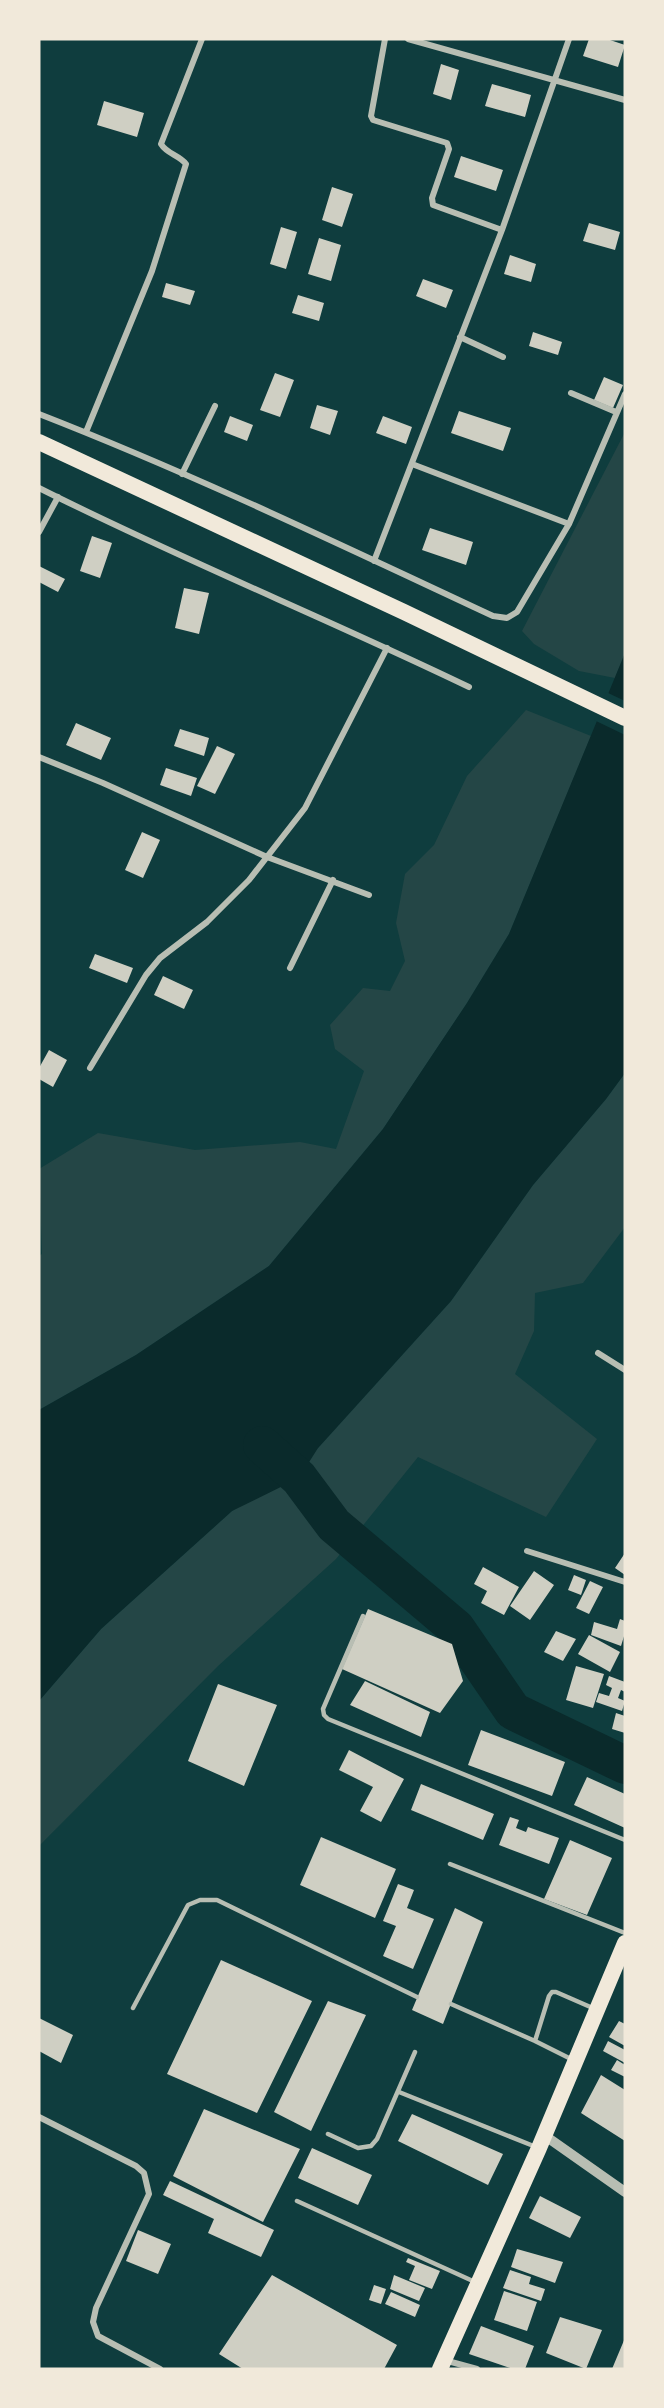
<svg xmlns="http://www.w3.org/2000/svg" width="664" height="2408" viewBox="0 0 664 2408" font-family="'Work Sans',sans-serif">
  <style>
    .green { fill: #244646 }
    .water { fill: #0a2a2b }
    .pier { fill: #0f3d3e }
    .lines { fill: none; stroke-linecap: round; stroke-linejoin: round }
    .river { stroke: #0a2a2b; stroke-width: 38 }
    .building { fill: #cfcfc3 }
    .service { stroke: #b8beb3; stroke-width: 4.5 }
    .minor { stroke: #b8beb3; stroke-width: 6 }
    .tertiary { stroke: #b8beb3; stroke-width: 10 }
    .trunk { stroke: #f1e9da; stroke-width: 16 }
  </style>
  <rect width="100%" height="100%" fill="#0f3d3e"/>
  <path class="green" d="M625,432V653L615,678L579,671L534,644L522,631Z
    M526,710L591,736L509,934L467,1003L383,1129L269,1266L136,1355L39,1410V1256L42,1254L39,1169L98,1133L195,1150L300,1142L336,1149L364,1071L335,1049L330,1025L363,988L390,991L405,961L396,923L405,874L434,845L467,776Z
    M625,1073V1227L583,1283L535,1293L534,1331L515,1374L597,1439L546,1517L418,1457L336,1559L218,1666L39,1846V1701L101,1629L232,1511L318,1448L451,1301L533,1185L606,1099Z"/>
  <path class="water" d="M625,653V1073L606,1099L533,1185L451,1301L318,1448L299,1478L232,1511L101,1629L39,1701V1410L136,1355L269,1266L383,1129L467,1003L509,934Z"/>
  <path class="pier" d="M606,692L625,701V735L594,720Z"/>
  <g class="lines">
    <path class="river" d="M262,1445L299,1478L334,1525L456,1628L513,1711L625,1765"/>
  </g>
  <path class="building" d="M589,39H607L625,45L618,67L583,56Z
    M441,64L459,70L451,100L433,94Z
    M492,84L531,95L525,117L485,106Z
    M104,101L144,113L137,137L97,125Z
    M461,156L503,170L496,191L454,177Z
    M332,187L353,194L342,227L322,220Z
    M589,223L620,232L615,250L583,241Z
    M281,227L297,232L286,269L270,264Z
    M319,238L341,245L331,281L308,274Z
    M510,255L536,264L531,282L504,274Z
    M423,279L453,290L446,308L416,296Z
    M166,283L195,291L190,305L162,297Z
    M298,295L324,303L319,321L292,313Z
    M533,332L562,342L558,355L529,346Z
    M275,373L294,380L280,417L260,410Z
    M604,377L623,385L613,408L594,400Z
    M317,405L338,411L330,435L310,428Z
    M459,411L511,428L503,451L451,433Z
    M230,416L253,425L247,441L224,432Z
    M383,416L412,427L406,444L376,433Z
    M430,528L473,542L466,565L422,550Z
    M92,536L112,543L100,578L80,571Z
    M39,566L65,579L58,592L39,582Z
    M184,588L209,593L199,634L175,628Z
    M76,723L111,738L101,760L66,745Z
    M180,729L209,738L204,756L174,746Z
    M217,746L235,754L215,794L197,786Z
    M166,768L197,778L191,796L160,785Z
    M142,832L160,840L143,878L125,870Z
    M95,954L133,968L127,983L89,968Z
    M163,976L193,990L184,1009L154,995Z
    M49,1050L67,1060L53,1087L39,1079V1068Z
    M625,1553V1575L615,1568Z
    M483,1567L519,1587L504,1615L481,1603L487,1591L474,1584Z
    M534,1571L554,1585L530,1620L510,1606Z
    M574,1575L586,1580L581,1595L568,1590Z
    M590,1581L603,1587L589,1614L576,1608Z
    M368,1609L452,1644L463,1681L440,1713L342,1669Z
    M620,1619L625,1621V1633L621,1646L591,1635L594,1622L617,1629Z
    M556,1631L576,1639L563,1661L544,1652Z
    M589,1635L620,1652L610,1672L578,1654Z
    M576,1666L604,1674L593,1708L566,1700Z
    M609,1676L625,1682V1692L621,1690L618,1698L625,1701L622,1711L596,1702L599,1693L609,1696L612,1688L606,1685Z
    M365,1681L430,1712L421,1737L350,1705Z
    M218,1684L277,1705L244,1786L188,1761Z
    M616,1713L625,1716V1733L612,1729Z
    M481,1730L565,1762L552,1796L468,1765Z
    M349,1750L404,1779L381,1822L360,1811L373,1787L339,1770Z
    M587,1777L625,1794V1828L574,1805Z
    M421,1784L494,1814L483,1840L411,1810Z
    M510,1817L519,1820L516,1828L526,1832L528,1827L559,1838L549,1864L499,1845Z
    M321,1837L396,1869L375,1918L300,1885Z
    M570,1840L612,1858L587,1915L544,1899Z
    M398,1884L414,1890L407,1908L434,1919L413,1969L383,1956L396,1926L383,1921Z
    M455,1908L483,1922L443,2024L412,2010Z
    M221,1960L312,2001L257,2113L167,2074Z
    M328,2001L366,2015L311,2131L274,2112Z
    M39,2018L73,2035L61,2063L39,2051Z
    M619,2021L625,2024V2046L609,2037Z
    M608,2041L625,2050V2063L603,2051Z
    M617,2060L625,2065V2077L611,2070Z
    M601,2075L625,2090V2141L581,2113Z
    M204,2109L300,2149L263,2222L173,2176Z
    M412,2114L503,2154L488,2185L398,2141Z
    M312,2148L372,2175L358,2205L298,2178Z
    M170,2181L274,2230L261,2257L208,2233L214,2219L163,2195Z
    M540,2196L581,2217L570,2238L529,2218Z
    M138,2230L171,2244L158,2274L126,2261Z
    M517,2249L563,2262L555,2283L511,2267Z
    M408,2258L440,2271L432,2289L409,2280L415,2266L406,2262Z
    M510,2270L531,2277L529,2284L545,2289L541,2301L503,2288Z
    M272,2275L397,2345L384,2369H243L219,2354Z
    M394,2275L425,2288L419,2301L390,2289Z
    M374,2285L386,2289L381,2304L369,2300Z
    M504,2291L537,2302L527,2331L494,2320Z
    M391,2292L420,2305L415,2317L385,2304Z
    M560,2317L602,2330L586,2369L546,2353Z
    M481,2326L534,2346L525,2369H513L469,2354Z
    M625,2338V2369H612L617,2357Z"/>
  <g class="lines">
    <path class="service" d="M363,1616L323,1709L324,1715L328,1719L625,1840
      M450,1864L625,1933
      M451,2004L535,2041
      M133,2008L188,1905L200,1900H217L417,1997
      M573,2060L535,2041L549,1996L552,1992H556L595,2009
      M399,2092L536,2147
      M328,2134L358,2148L371,2146L377,2139L415,2052
      M297,2201L475,2282"/>
    <path class="minor" d="M385,39L371,116L373,120L447,143L449,149L432,198L433,205L502,230
      M408,39L625,100
      M460,337L503,357
      M571,393L616,412
      M39,414C193,474 343,546 493,616L507,618L517,612L569,524L625,394
      M86,432L152,271L186,164C179,155 167,154 161,144L202,39
      M412,464L569,524
      M182,474L215,406
      M39,488C180,559 326,618 469,687
      M39,532L58,497
      M374,561L502,230L569,39
      M39,757L103,783L267,857L369,895
      M290,968L333,880
      M90,1068L146,975L160,958L207,922L249,880L305,808L387,648
      M598,1353L625,1370
      M527,1551L625,1582
      M39,2117L136,2166L144,2173L149,2194L96,2308L93,2322L98,2336L160,2369
      M444,2360L477,2369"/>
    <path class="tertiary" d="M544,2135L625,2192"/>
    <path class="trunk" d="M39,442L404,612L625,718
      M440,2369L539,2148L625,1943"/>
  </g>
  <rect width="664" height="2408" fill="none" stroke="#f1e9da" stroke-width="81"/>
</svg>
